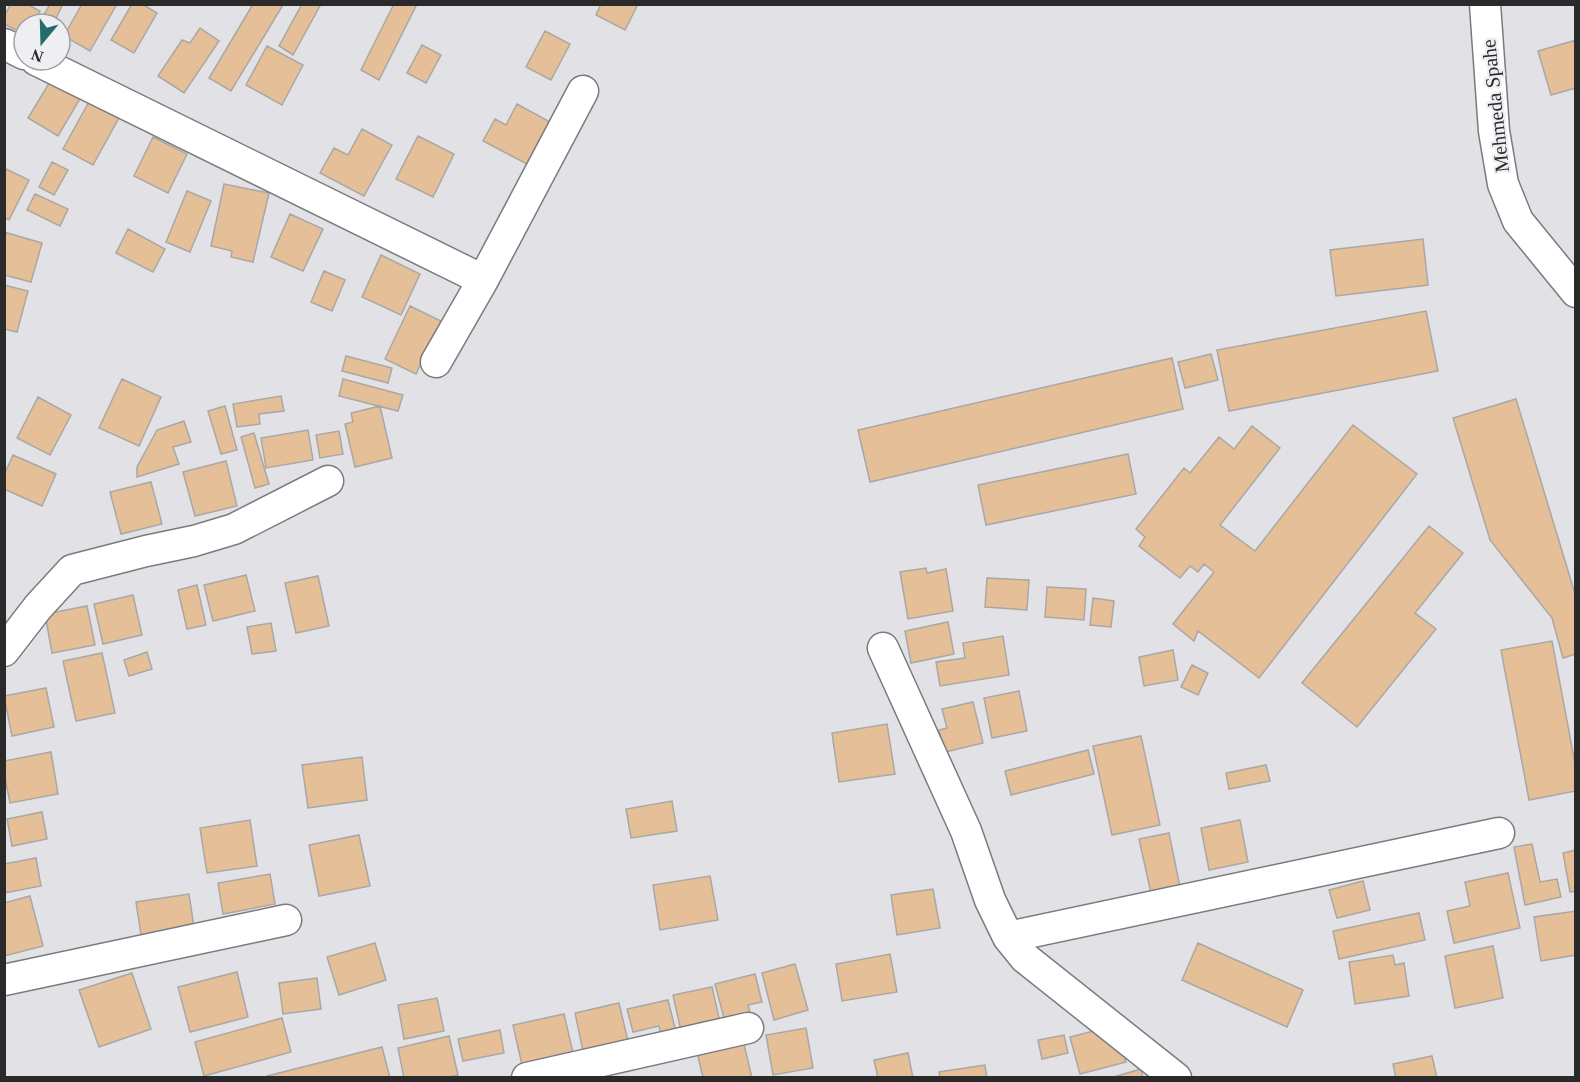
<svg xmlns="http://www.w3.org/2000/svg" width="1580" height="1082" viewBox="0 0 1580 1082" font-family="'Times New Roman',serif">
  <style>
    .building { fill: #e4bf97; stroke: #aaa7a4; stroke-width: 1.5 }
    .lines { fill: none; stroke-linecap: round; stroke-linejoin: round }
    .minor-casing { stroke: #7b7b7f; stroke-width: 33 }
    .minor { stroke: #fff; stroke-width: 30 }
    .labels { text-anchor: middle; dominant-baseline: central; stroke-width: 4.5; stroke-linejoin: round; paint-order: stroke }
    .street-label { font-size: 20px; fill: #2a2a2b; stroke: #efeff3 }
  </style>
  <rect width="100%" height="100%" fill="#e2e2e6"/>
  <path class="building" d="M11,4H27L40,11L33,24H24V34L4,24V16Z
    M50,4H63L53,24L42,18Z
    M82,4H117L90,51L64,36Z
    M132,4H142L157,13L134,53L111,40Z
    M253,4L283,5L231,91L209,78Z
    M302,4H321L293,55L279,46Z
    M394,4H417L379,80L361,70Z
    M601,4H638L625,30L596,15Z
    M200,28L219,41L184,93L158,76L182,40L190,43Z
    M545,31L570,44L551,80L526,67Z
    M1576,40V88L1551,95L1538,51Z
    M422,45L441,55L426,83L407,73Z
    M267,46L303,65L282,105L246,85Z
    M51,80L81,97L58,136L28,118Z
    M90,100L120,116L93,165L63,149Z
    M517,104L550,122L527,164L483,141L495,119L506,125Z
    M362,129L392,145L364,196L320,173L334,148L348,155Z
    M418,136L454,154L433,197L396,179Z
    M153,137L187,154L168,193L134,176Z
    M52,162L68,170L54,195L39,187Z
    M4,168L29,180L9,220L4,217Z
    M224,184L269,193L253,262L231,257L232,251L211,246Z
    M187,191L211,201L190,252L166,242Z
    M35,194L68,209L60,226L27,210Z
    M290,214L323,229L303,271L271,257Z
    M128,229L165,249L153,272L116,253Z
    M4,232L42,243L31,282L4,275Z
    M1423,239L1428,285L1336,296L1330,250Z
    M381,255L420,274L401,315L362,297Z
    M324,271L345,280L332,311L311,302Z
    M4,285L28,291L17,332L4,329Z
    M410,306L441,321L416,374L385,359Z
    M1426,311L1438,371L1229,411L1217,350Z
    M1211,354L1218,380L1185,388L1178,362Z
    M346,356L392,368L388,383L342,371Z
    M1172,358L1183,409L870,482L858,430Z
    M122,379L161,397L139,446L99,428Z
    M343,379L403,395L398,411L339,396Z
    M281,396L284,411L259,414L260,424L237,427L233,404Z
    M38,397L71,415L50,455L17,438Z
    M1516,399L1576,597V654L1563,658L1552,618L1490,540L1453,418Z
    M225,406L237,450L221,454L208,411Z
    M380,406L392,458L355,467L345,424L353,422L351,413Z
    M184,421L191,442L173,447L179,464L137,477V467L157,430Z
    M1353,425L1417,474L1259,678L1198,631L1194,641L1173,624L1214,572L1204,564L1198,572L1190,566L1180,578L1139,546L1145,537L1136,529L1184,468L1190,473L1219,437L1234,449L1252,426L1280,448L1220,525L1255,551Z
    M308,430L313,460L266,468L261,438Z
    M339,431L343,454L320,458L316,435Z
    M254,433L269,484L255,488L241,437Z
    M1128,454L1136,494L986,525L978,485Z
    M13,455L56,474L42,506L4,489V475Z
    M226,461L237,506L195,516L183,472Z
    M151,482L162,524L121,534L110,492Z
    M1429,526L1463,553L1415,613L1436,629L1357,727L1302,683Z
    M926,568L927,573L946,569L953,611L908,619L900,572Z
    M246,575L255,611L213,621L204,585Z
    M318,576L329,626L296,633L285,583Z
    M987,578L1029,580L1027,610L985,607Z
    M197,585L206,625L187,629L178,590Z
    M1047,587L1086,589L1084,620L1045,617Z
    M133,595L142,635L103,644L94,604Z
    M1093,598L1114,601L1111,627L1090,625Z
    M87,606L95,645L52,653L45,614Z
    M948,622L954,654L911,663L905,631Z
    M271,623L276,651L252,654L247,627Z
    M1003,636L1009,675L940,686L936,662L965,658L963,643Z
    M1552,641L1576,769V791L1529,800L1501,650Z
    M1173,650L1178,680L1144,686L1139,657Z
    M147,652L152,669L129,676L124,660Z
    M102,653L115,713L76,721L63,661Z
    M1192,665L1208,673L1198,695L1181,687Z
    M46,688L54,727L12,736L4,696Z
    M1019,691L1027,731L992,738L984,698Z
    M973,702L983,743L945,752L939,730L947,728L942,709Z
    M887,724L895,774L839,782L832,733Z
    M1141,736L1160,825L1112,835L1093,746Z
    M1088,750L1094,774L1011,795L1005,771Z
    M51,752L58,794L10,803L4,773V761Z
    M362,757L367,800L308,808L302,765Z
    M1266,765L1270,781L1229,789L1226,773Z
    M672,801L677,831L631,838L626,809Z
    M42,812L47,839L12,846L7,819Z
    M250,820L257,866L207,873L200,828Z
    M1240,820L1248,862L1209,870L1201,828Z
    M1169,833L1180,887L1151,893L1139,839Z
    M359,835L370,886L319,896L309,845Z
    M1532,844L1540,882L1557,879L1561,897L1525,905L1514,847Z
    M1576,850V891L1570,892L1563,853Z
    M36,858L41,886L4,893V864Z
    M1508,873L1520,928L1454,943L1447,911L1470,906L1465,882Z
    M270,874L275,904L223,914L218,883Z
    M710,876L718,920L660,930L653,885Z
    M1363,881L1370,910L1337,918L1329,890Z
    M933,889L940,928L897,935L891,895Z
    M189,894L194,927L141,935L136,902Z
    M30,896L43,946L4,956V903Z
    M1576,911V955L1541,961L1534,917Z
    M1419,913L1425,940L1339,959L1333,931Z
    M375,943L386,980L339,995L327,957Z
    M1198,943L1303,990L1287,1027L1182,980Z
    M1493,946L1503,998L1455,1008L1445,956Z
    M890,954L897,992L842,1001L836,964Z
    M1393,955L1395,965L1404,963L1409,996L1355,1004L1349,962Z
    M795,964L808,1010L774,1020L762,973Z
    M237,972L248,1017L190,1032L178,987Z
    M132,973L151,1029L99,1047L79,990Z
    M755,974L762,1002L748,1005L751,1016L725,1022L715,984Z
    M317,978L321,1009L283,1014L279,983Z
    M712,987L720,1022L681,1031L673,995Z
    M437,998L444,1031L404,1039L398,1005Z
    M668,1000L676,1032L661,1036L659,1026L633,1032L627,1009Z
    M619,1003L628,1041L583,1051L575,1013Z
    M564,1014L573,1053L522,1065L513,1025Z
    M282,1018L291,1052L204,1076L195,1042Z
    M806,1028L813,1068L773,1075L766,1035Z
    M1105,1028L1120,1041L1126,1062L1080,1074L1070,1037Z
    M500,1030L504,1053L463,1061L458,1039Z
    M1064,1035L1068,1053L1042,1059L1038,1040Z
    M449,1036L458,1075L446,1078H404L398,1048Z
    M743,1040L752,1078H703L697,1052Z
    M382,1047L390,1078H268L267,1076Z
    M908,1053L913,1078H878L874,1060Z
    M1432,1056L1437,1078H1396L1393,1064Z
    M985,1065L987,1078H940L939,1072Z
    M1141,1069L1143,1078H1110Z"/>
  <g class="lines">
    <defs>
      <path id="minor" d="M1485,4L1494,131L1503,184L1518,221L1576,292
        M4,44L24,54
        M36,60L483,280
        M436,362L483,280L583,91
        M883,648L966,831L990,900L1008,937L1025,958L1176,1078
        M4,651L38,607L72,570L146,551L194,541L234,529L328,481
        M1008,937L1499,833
        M4,980L286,920
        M527,1078L748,1028"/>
    </defs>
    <use href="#minor" class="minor-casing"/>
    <use href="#minor" class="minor"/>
  </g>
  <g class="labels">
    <g class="street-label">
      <text transform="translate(1495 106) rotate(-96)">Mehmeda Spahe</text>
    </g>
  </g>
  <rect width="1580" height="1082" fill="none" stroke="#2a2a2b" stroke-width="12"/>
  <g transform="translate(42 42) rotate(199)"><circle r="28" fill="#efeff3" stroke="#a0a0a3" stroke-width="1.5"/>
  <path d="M0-4.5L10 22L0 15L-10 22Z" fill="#226d6b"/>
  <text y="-9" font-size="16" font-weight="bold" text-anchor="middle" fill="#2a2a2b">N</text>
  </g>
</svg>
